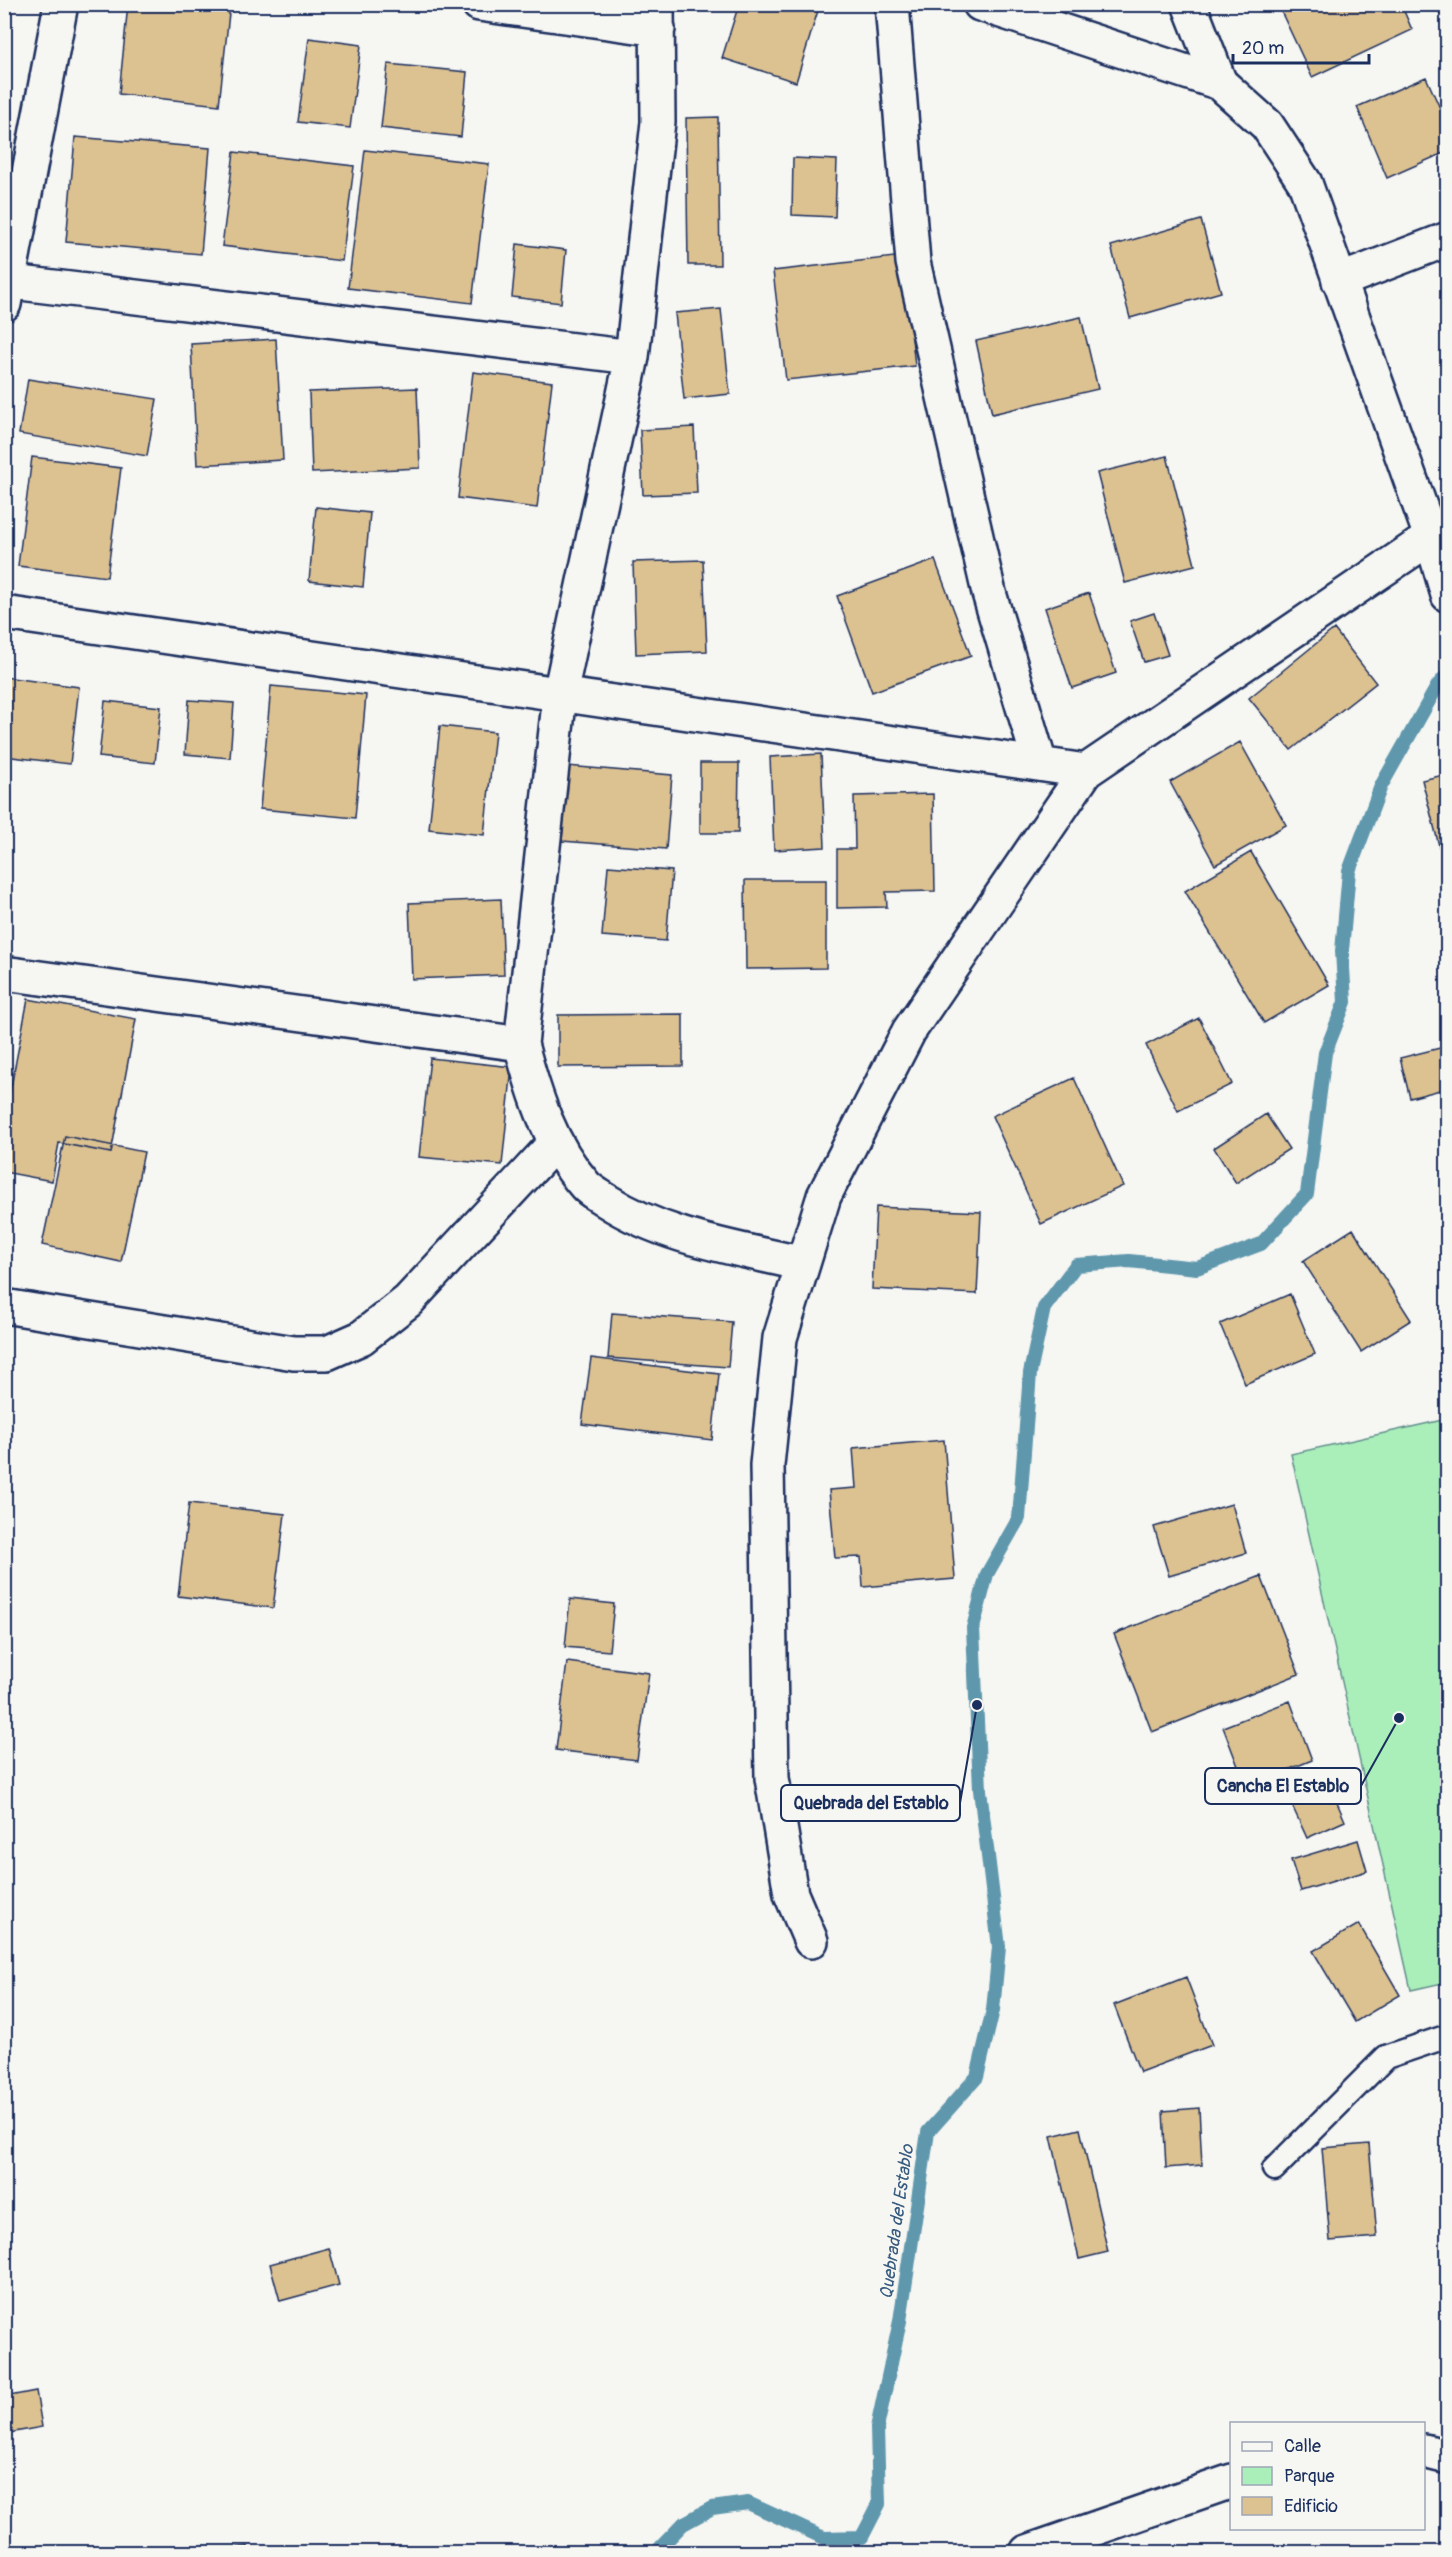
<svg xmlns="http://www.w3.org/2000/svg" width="1452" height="2557" viewBox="0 0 1452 2557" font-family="Pangolin,sans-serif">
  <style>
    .green { fill: #aaefba; stroke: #628f8c; stroke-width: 1.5 }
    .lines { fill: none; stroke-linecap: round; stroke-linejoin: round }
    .stream { stroke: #5e97ad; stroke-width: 14 }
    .building { fill: #dcc191; stroke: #1b2f5e; stroke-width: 1.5 }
    .lane-casing { stroke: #1b2f5e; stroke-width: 27 }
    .street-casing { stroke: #1b2f5e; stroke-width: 38 }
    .secondary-casing { stroke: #1b2f5e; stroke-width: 38 }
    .lane { stroke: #f6f6f2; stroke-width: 22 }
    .street { stroke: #f6f6f2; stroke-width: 33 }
    .secondary { stroke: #f6f6f2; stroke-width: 33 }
    .labels { text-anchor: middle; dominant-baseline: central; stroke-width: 4.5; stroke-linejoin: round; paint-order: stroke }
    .water-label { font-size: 18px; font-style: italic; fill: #375a7f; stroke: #f6f6f2 }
    .leader { fill: none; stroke: #1b2f5e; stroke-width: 2 }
    .callout-dot { fill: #1b2f5e; stroke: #f6f6f2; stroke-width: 2 }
    .callout { fill: #f6f6f2; stroke: #1b2f5e; stroke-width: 2 }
    .callout-label { font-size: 18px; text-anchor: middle; font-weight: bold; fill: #1b2f5e }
  </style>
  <rect width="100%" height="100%" fill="#f6f6f2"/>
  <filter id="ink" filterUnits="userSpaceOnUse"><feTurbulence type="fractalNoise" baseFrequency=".0167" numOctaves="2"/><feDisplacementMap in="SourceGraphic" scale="12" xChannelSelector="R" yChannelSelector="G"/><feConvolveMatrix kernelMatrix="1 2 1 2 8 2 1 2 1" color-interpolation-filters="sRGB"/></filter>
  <g filter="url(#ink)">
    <path class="green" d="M1447,1419V1982L1411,1990L1291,1454Z"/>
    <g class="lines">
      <path class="stream" d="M656,2552L683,2524L712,2508L748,2503L824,2538L862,2537L879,2504L877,2428L900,2321L928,2132L977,2077L993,2010L999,1947L980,1790L973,1628L987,1574L1019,1518L1030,1373L1044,1308L1076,1265L1129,1261L1197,1268L1261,1244L1307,1194L1325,1053L1345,1002L1342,951L1349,871L1381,786L1438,685L1448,674"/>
    </g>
    <path class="building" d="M128,4H230L219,105L119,94Z
      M739,4H820L796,82L722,58Z
      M1401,4L1412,30L1312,77L1278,5Z
      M1436,4H1448V11L1440,14Z
      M309,38L361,45L350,128L298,122Z
      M388,64L467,72L461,137L381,128Z
      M1426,77L1448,126V151L1387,178L1357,107Z
      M718,117L720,265H688L686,118Z
      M75,137L210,148L201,254L66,242Z
      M365,150L489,164L472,303L348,288Z
      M234,152L354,166L342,261L222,246Z
      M793,158L837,160L835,217L792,215Z
      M1201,220L1221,292L1130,318L1111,246Z
      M517,244L566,250L561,303L512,297Z
      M903,256L915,366L786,380L773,271Z
      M721,309L730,394L684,399L675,313Z
      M1081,317L1098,389L992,414L976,341Z
      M276,339L283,460L197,465L191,344Z
      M473,372L552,382L537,508L458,498Z
      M28,379L157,399L147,456L19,434Z
      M417,388L420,468L312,473L309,392Z
      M694,427L697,493L643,495L640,430Z
      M1167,456L1195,565L1125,583L1097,473Z
      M32,457L121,468L107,577L18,566Z
      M316,507L370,513L363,587L309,581Z
      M703,560L707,651L636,654L633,562Z
      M935,560L971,656L872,692L837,596Z
      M1089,593L1116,673L1072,688L1045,608Z
      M1154,613L1168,655L1144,662L1130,621Z
      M1334,629L1376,683L1291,750L1249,698Z
      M4,677L79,687L70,764L4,756Z
      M271,686L366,695L355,818L260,809Z
      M189,700L234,703L230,758L185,754Z
      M105,701L161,707L155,763L99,757Z
      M440,726L495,732L484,835L429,829Z
      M1240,742L1286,825L1215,865L1170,782Z
      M821,754L825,847L774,850L770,757Z
      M700,763H739L738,833H700Z
      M567,766L672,775L666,849L562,841Z
      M1448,774V865H1444L1422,780Z
      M933,794L935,891L886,892L887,907L837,908V849H855L854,796Z
      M1251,852L1329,985L1264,1023L1185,891Z
      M608,866L672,871L666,941L602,936Z
      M745,880H826V968L746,969Z
      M1448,888V904L1443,889Z
      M501,899L504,975L412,979L409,903Z
      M28,999L136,1019L111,1153L59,1143L52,1181L4,1172V1123Z
      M683,1014V1066L558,1067V1015Z
      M1199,1018L1232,1084L1178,1111L1146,1045Z
      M1448,1046V1088L1410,1098L1400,1058Z
      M430,1058L512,1067L502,1165L419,1157Z
      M1074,1078L1123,1186L1041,1224L992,1116Z
      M1266,1114L1289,1149L1236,1183L1214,1148Z
      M65,1136L144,1152L121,1262L42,1245Z
      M876,1207L981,1212L977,1294L872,1289Z
      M1353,1229L1411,1320L1361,1352L1303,1261Z
      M1290,1294L1315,1354L1245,1384L1220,1324Z
      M612,1313L732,1322L728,1367L608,1358Z
      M591,1358L719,1374L712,1440L582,1424Z
      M944,1440L955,1579L863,1587L861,1557L835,1558L829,1490L856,1488L853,1448Z
      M189,1503L285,1514L273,1608L178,1596Z
      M1232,1504L1246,1553L1169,1576L1154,1527Z
      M1261,1576L1299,1674L1152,1732L1114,1634Z
      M570,1599L614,1604L609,1651L565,1647Z
      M567,1662L649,1673L637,1760L556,1750Z
      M1290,1701L1312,1760L1246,1787L1223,1727Z
      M1328,1782L1345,1821L1307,1838L1289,1799Z
      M1358,1840L1367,1871L1301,1891L1291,1860Z
      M1359,1924L1400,1995L1355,2022L1313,1951Z
      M1186,1977L1212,2045L1140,2072L1114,2005Z
      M1199,2108L1202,2165L1166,2168L1163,2111Z
      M1080,2129L1108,2252L1079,2259L1051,2136Z
      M1369,2144L1377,2237L1330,2241L1322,2148Z
      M329,2248L339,2285L280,2301L270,2264Z
      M36,2391L42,2427L9,2433L4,2397Z
      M248,2546V2552L209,2551Z"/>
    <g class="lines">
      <defs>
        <path id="lane" d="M1274,2169L1386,2057L1448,2036"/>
        <path id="street" d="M479,4L658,29
          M892,4L913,262L989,593L1040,764
          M1189,4L1220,83
          M4,281L632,357
          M1339,281L1448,239
          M4,304L61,4
          M4,613L1086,771L909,1031L824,1196L780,1338L767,1465L772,1778L791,1894L811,1941
          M1086,771L1431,537
          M4,973L521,1044L560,694L632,357L658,122L657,4
          M521,1044C534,1094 550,1145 585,1185C590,1191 600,1196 607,1201C665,1238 736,1248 803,1264
          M4,1306L294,1353H327L361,1338L408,1301L555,1143
          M1424,2451L1448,2457
          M1027,2552L1232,2481"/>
        <path id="secondary" d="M980,4L1220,83L1267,125L1305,183L1431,537L1448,595"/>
      </defs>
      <use href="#lane" class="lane-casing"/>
      <use href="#street" class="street-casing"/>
      <use href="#secondary" class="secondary-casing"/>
      <use href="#lane" class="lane"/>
      <use href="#street" class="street"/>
      <use href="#secondary" class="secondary"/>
    </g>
  </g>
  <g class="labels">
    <g class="water-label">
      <text transform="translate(897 2222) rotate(-82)">Quebrada del Establo</text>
    </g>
  </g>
  <path class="leader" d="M1399 1718L1361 1786M977 1705L960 1803"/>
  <g class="callout-dot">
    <circle cx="1399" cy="1718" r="6"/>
    <circle cx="977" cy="1705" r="6"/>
  </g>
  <g class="callout">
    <rect x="1205" y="1768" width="156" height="36" rx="6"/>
    <rect x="781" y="1785" width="179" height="36" rx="6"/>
  </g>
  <g class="callout-label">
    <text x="1283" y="1792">Cancha El Establo</text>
    <text x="871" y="1809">Quebrada del Establo</text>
  </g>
  <rect width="1452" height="2557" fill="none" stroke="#f6f6f2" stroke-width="24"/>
  <rect x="12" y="12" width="1428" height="2533" fill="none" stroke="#1b2f5e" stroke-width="2" filter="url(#ink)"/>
  <rect x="1230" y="2422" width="195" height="108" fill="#f6f6f2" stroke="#9ea6b7" stroke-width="1.5"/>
  <rect x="1242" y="2442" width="30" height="9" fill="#f6f6f2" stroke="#9ea6b7" stroke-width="1.5"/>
  <text x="1284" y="2452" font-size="18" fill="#1b2f5e">Calle</text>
  <rect x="1242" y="2467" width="30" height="18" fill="#aaefba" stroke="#9ea6b7" stroke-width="1.5"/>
  <text x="1284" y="2482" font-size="18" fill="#1b2f5e">Parque</text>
  <rect x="1242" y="2497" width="30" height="18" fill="#dcc191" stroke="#9ea6b7" stroke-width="1.5"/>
  <text x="1284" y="2512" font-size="18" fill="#1b2f5e">Edificio</text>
  <path d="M1233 54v9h136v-9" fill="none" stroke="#1b2f5e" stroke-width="3"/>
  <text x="1242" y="54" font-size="18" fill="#1b2f5e" stroke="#f6f6f2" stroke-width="4.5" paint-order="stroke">20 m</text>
</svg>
